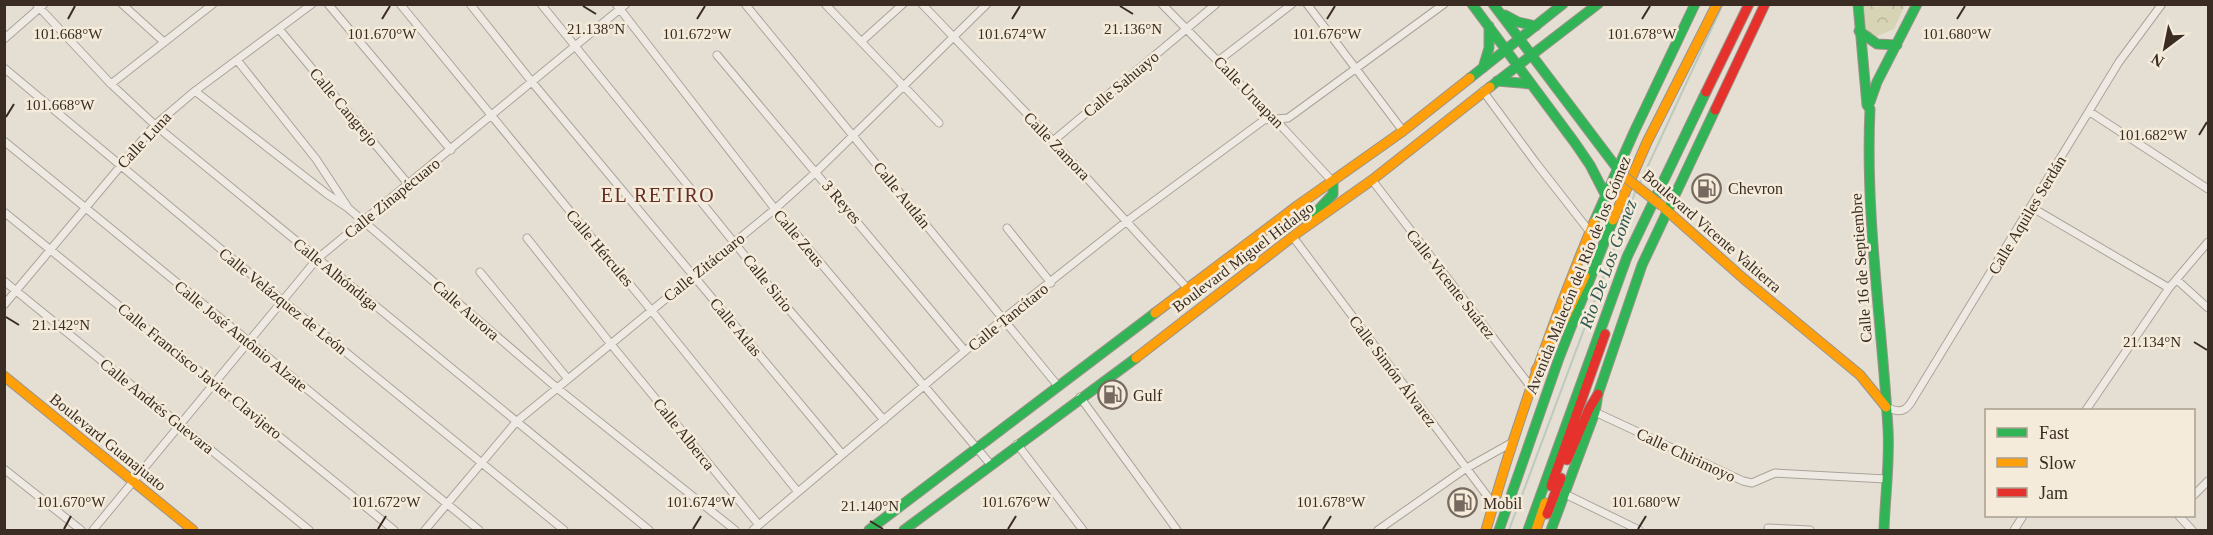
<svg xmlns="http://www.w3.org/2000/svg" width="2213" height="535" viewBox="0 0 2213 535" font-family="'Times New Roman',serif">
  <style>
    .park { fill: url(#park-crowns) }
    .lines { fill: none; stroke-linecap: round; stroke-linejoin: round }
    .stream { stroke: #bccac0; stroke-width: 2 }
    .street-casing { stroke: #aba39a; stroke-width: 9 }
    .fast-casing { stroke: #9b938a; stroke-width: 11 }
    .slow-casing { stroke: #9b938a; stroke-width: 11 }
    .jam-casing { stroke: #9b938a; stroke-width: 11 }
    .street { stroke: #eeeae3; stroke-width: 7 }
    .fast { stroke: #30b455; stroke-width: 9 }
    .slow { stroke: #ff9f0a; stroke-width: 9 }
    .jam { stroke: #e5322d; stroke-width: 9 }
    .slow-bridge-casing { stroke: #9b938a; stroke-width: 11; stroke-linecap: butt }
    .slow-bridge { stroke: #ff9f0a; stroke-width: 9 }
    .ticks { fill: none; stroke: #3a2c22; stroke-width: 2 }
    .labels { text-anchor: middle; dominant-baseline: central; stroke-width: 5; stroke-linejoin: round; paint-order: stroke }
    .street-label { font-size: 16px; fill: #3a2c22; stroke: #f4ebda }
    .poi-label { font-size: 16px; fill: #3a2c22; stroke: #f4ebda; text-anchor: start }
    .water-label { font-size: 18px; font-style: italic; fill: #325954; stroke: #f4ebda }
    .quarter-label { font-size: 20px; letter-spacing: 1.5px; fill: #642d24; stroke: #f4ebda }
    .ticks-label { font-size: 15px; text-anchor: middle; fill: #3a2c22; stroke: #f4ebda; stroke-width: 5; stroke-linejoin: round; paint-order: stroke }
  </style>
  <defs>
    <pattern id="park-crowns" width="20" height="18" patternUnits="userSpaceOnUse" patternTransform="scale(1.5)"><rect width="20" height="18" fill="#d6d4b5"/><path d="M2 6a3 3 0 1 1 6 0M12 15a3 3 0 1 1 6 0" fill="none" stroke="#b8b69b"/></pattern>
  </defs>
  <rect width="100%" height="100%" fill="#e5ded2"/>
  <path class="park" d="M1863,5L1878,7L1884,5H1905L1894,29L1875,37L1864,30Z"/>
  <g class="lines">
    <path class="stream" d="M1639,185L1723,4
      M1509,530L1636,190"/>
    <defs>
      <path id="street" d="M36,4L111,84L155,125L649,530
        M122,4L164,42
        M328,4L451,150
        M400,4L651,310L798,492
        M470,4L532,82L842,454
        M541,4L779,298L884,420
        M616,4L775,209L991,465
        M745,4L1058,386
        M825,4L939,123
        M922,4L1053,141L1189,290
        M1162,4L1284,129L1333,182
        M1307,4L1403,131
        M279,29L409,185
        M4,39L44,4
        M862,41L903,4
        M717,55L965,351
        M237,60L316,159L347,206
        M1218,61L1292,4
        M4,68L283,301L564,530
        M111,84L213,4
        M195,91L327,194L348,208L557,388L735,530
        M1483,91L1536,163L1590,232
        M2090,112L2208,189
        M4,141L479,530
        M1053,141L1216,4
        M1372,180L1531,387
        M2031,207L2169,288
        M4,212L394,530
        M1007,228L1051,283
        M1293,237L1494,505
        M527,238L610,343L759,525
        M480,272L568,379
        M2177,280L2208,308
        M4,281L309,530
        M4,305L155,125L195,91L312,4
        M1080,397L1177,530
        M1886,407C1895,411 1903,414 1910,404L2119,62L2162,4
        M2086,410L2169,288L2208,242
        M1595,412L1743,481L1752,483L1775,473L1886,479
        M1017,444L1083,530
        M4,469L81,530
        M1563,493L1639,530
        M2194,495L2208,481
        M2179,516L2192,530
        M1768,528L1810,530
        M93,530L317,259L626,4
        M425,530L516,422L775,209L816,172L987,4
        M753,530L1003,319L1127,221L1264,120L1288,118L1295,113L1444,4
        M1378,530L1465,469L1513,442
        M2014,530L2023,516"/>
      <path id="fast" d="M1472,4L1575,143L1590,165L1606,196
        M1493,4L1620,172
        M1858,4L1867,105L1870,109C1865,216 1882,323 1888,429C1890,462 1885,497 1884,530
        M1505,15L1518,22L1536,26
        M1859,31L1877,44L1897,45
        M1483,68L1489,48V26
        M1470,78L1563,4
        M1497,81L1531,84
        M1490,87L1598,4
        M1870,102L1877,82L1917,4
        M1307,222L1333,194V182
        M1594,222L1634,132L1695,4
        M869,530L1155,313
        M904,530L1136,358
        M1499,530L1559,358L1613,220
        M1528,530L1627,257L1706,92
        M1551,530L1595,412L1598,394L1642,265L1715,110"/>
      <path id="slow" d="M1665,209L1744,279L1860,375L1886,407
        M1613,220L1647,142L1717,4
        M1155,313L1297,206L1403,131L1470,78
        M1136,358L1300,231L1372,180L1490,87
        M1536,370L1555,339L1585,276
        M4,376L193,530
        M1486,530C1516,425 1552,323 1594,222
        M1536,530L1545,503"/>
      <path id="jam" d="M1706,92L1749,4
        M1715,110L1765,4
        M1567,460L1589,409L1598,394
        M1551,486L1605,334
        M1547,514L1561,478"/>
    </defs>
    <use href="#street" class="street-casing"/>
    <use href="#fast" class="fast-casing"/>
    <use href="#slow" class="slow-casing"/>
    <use href="#jam" class="jam-casing"/>
    <use href="#street" class="street"/>
    <use href="#fast" class="fast"/>
    <use href="#slow" class="slow"/>
    <use href="#jam" class="jam"/>
    <defs>
      <path id="slow-bridge" d="M1621,174L1662,206"/>
    </defs>
    <use href="#slow-bridge" class="slow-bridge-casing"/>
    <use href="#slow-bridge" class="slow-bridge"/>
  </g>
  <path class="ticks" d="M583,6L596,14M1120,6L1133,14M68,19L75,6M382,19L390,6M697,19L705,6M1012,19L1020,6M1327,19L1335,6M1642,19L1650,6M1957,19L1965,6M6,117L14,104M2199,135L2207,122M6,317L19,325M2194,342L2207,350M870,521L883,529M64,529L71,516M378,529L386,516M693,529L701,516M1008,529L1016,516M1323,529L1331,516M1638,529L1646,516"/>
  <defs>
    <symbol id="fuel-ring" viewBox="-11 -11 22 22"><circle r="9.5" fill="#f4ebda" stroke="#766a60" stroke-width="1.5"/><path d="M-5.5-6h7V0h2V4h1.3V-2.5L3-4.5l.8-.8L6-3V5H2.5V1h-1V6h-7ZM-4.2-4.7v3.2H.2V-4.7Z" fill="#766a60"/></symbol>
  </defs>
  <g fill-rule="evenodd">
    <use href="#fuel-ring" x="1690" y="172" width="33" height="33"/>
    <use href="#fuel-ring" x="1096" y="378" width="33" height="33"/>
    <use href="#fuel-ring" x="1446" y="486" width="33" height="33"/>
  </g>
  <g class="labels">
    <g class="street-label">
      <text transform="translate(1121 84) rotate(-40)">Calle Sahuayo</text>
      <text transform="translate(1249 92) rotate(46)">Calle Uruapan</text>
      <text transform="translate(344 107) rotate(50)">Calle Cangrejo</text>
      <text transform="translate(144 140) rotate(-47)">Calle Luna</text>
      <text transform="translate(1057 146) rotate(46)">Calle Zamora</text>
      <text transform="translate(902 195) rotate(51)">Calle Autlán</text>
      <text transform="translate(392 198) rotate(-39)">Calle Zinapécuaro</text>
      <text transform="translate(842 202) rotate(50)">3 Reyes</text>
      <text transform="translate(2027 215) rotate(-59)">Calle Aquiles Serdán</text>
      <text transform="translate(1712 231) rotate(41)">Boulevard Vicente Valtierra</text>
      <text transform="translate(799 238) rotate(50)">Calle Zeus</text>
      <text transform="translate(600 248) rotate(50)">Calle Hércules</text>
      <text transform="translate(1243 257) rotate(-37)">Boulevard Miguel Hidalgo</text>
      <text transform="translate(704 267) rotate(-39)">Calle Zitácuaro</text>
      <text transform="translate(1861 268) rotate(-94)">Calle 16 de Septiembre</text>
      <text transform="translate(336 274) rotate(39)">Calle Alhóndiga</text>
      <text transform="translate(1578 275) rotate(-68)">Avenida Malecón del Río de los Gómez</text>
      <text transform="translate(768 283) rotate(51)">Calle Sirio</text>
      <text transform="translate(1451 284) rotate(52)">Calle Vicente Suárez</text>
      <text transform="translate(283 301) rotate(39)">Calle Velázquez de León</text>
      <text transform="translate(466 310) rotate(41)">Calle Aurora</text>
      <text transform="translate(1008 317) rotate(-39)">Calle Tancítaro</text>
      <text transform="translate(736 327) rotate(50)">Calle Atlas</text>
      <text transform="translate(241 336) rotate(39)">Calle José Antônio Alzate</text>
      <text transform="translate(200 371) rotate(39)">Calle Francisco Javier Clavijero</text>
      <text transform="translate(1393 371) rotate(53)">Calle Simón Álvarez</text>
      <text transform="translate(157 406) rotate(39)">Calle Andrés Guevara</text>
      <text transform="translate(684 434) rotate(51)">Calle Alberca</text>
      <text transform="translate(108 442) rotate(39)">Boulevard Guanajuato</text>
      <text transform="translate(1686 455) rotate(25)">Calle Chirimoyo</text>
    </g>
    <g class="poi-label">
      <text x="1728" y="188">Chevron</text>
      <text x="1133" y="395">Gulf</text>
      <text x="1483" y="503">Mobil</text>
    </g>
    <g class="water-label">
      <text transform="translate(1608 264) rotate(-70)">Rio De Los Gomez</text>
    </g>
    <g class="quarter-label">
      <text x="658" y="195">EL RETIRO</text>
    </g>
  </g>
  <g class="ticks-label">
    <text x="596" y="34">21.138°N</text>
    <text x="1133" y="34">21.136°N</text>
    <text x="68" y="39">101.668°W</text>
    <text x="382" y="39">101.670°W</text>
    <text x="697" y="39">101.672°W</text>
    <text x="1012" y="39">101.674°W</text>
    <text x="1327" y="39">101.676°W</text>
    <text x="1642" y="39">101.678°W</text>
    <text x="1957" y="39">101.680°W</text>
    <text x="60" y="110">101.668°W</text>
    <text x="2153" y="140">101.682°W</text>
    <text x="61" y="330">21.142°N</text>
    <text x="2152" y="347">21.134°N</text>
    <text x="71" y="507">101.670°W</text>
    <text x="386" y="507">101.672°W</text>
    <text x="701" y="507">101.674°W</text>
    <text x="1016" y="507">101.676°W</text>
    <text x="1331" y="507">101.678°W</text>
    <text x="1646" y="507">101.680°W</text>
    <text x="870" y="511">21.140°N</text>
  </g>
  <rect width="2213" height="535" fill="none" stroke="#3a2c22" stroke-width="12"/>
  <rect x="1985" y="409" width="210" height="108" fill="#f4ebda" stroke="#aa9f90" stroke-width="1.5"/>
  <rect x="1997" y="428" width="30" height="9" fill="#30b455" stroke="#aa9f90" stroke-width="1.5"/>
  <text x="2039" y="439" font-size="18" fill="#3a2c22">Fast</text>
  <rect x="1997" y="458" width="30" height="9" fill="#ff9f0a" stroke="#aa9f90" stroke-width="1.5"/>
  <text x="2039" y="469" font-size="18" fill="#3a2c22">Slow</text>
  <rect x="1997" y="488" width="30" height="9" fill="#e5322d" stroke="#aa9f90" stroke-width="1.5"/>
  <text x="2039" y="499" font-size="18" fill="#3a2c22">Jam</text>
  <g transform="translate(2165 48) rotate(212)" stroke="#f4ebda" stroke-width="4.5" paint-order="stroke">
  <path d="M0-4.5L10 22L0 15L-10 22Z" fill="#3a2c22"/>
  <text y="-9" font-size="16" font-weight="bold" text-anchor="middle" fill="#3a2c22">N</text>
  </g>
</svg>
